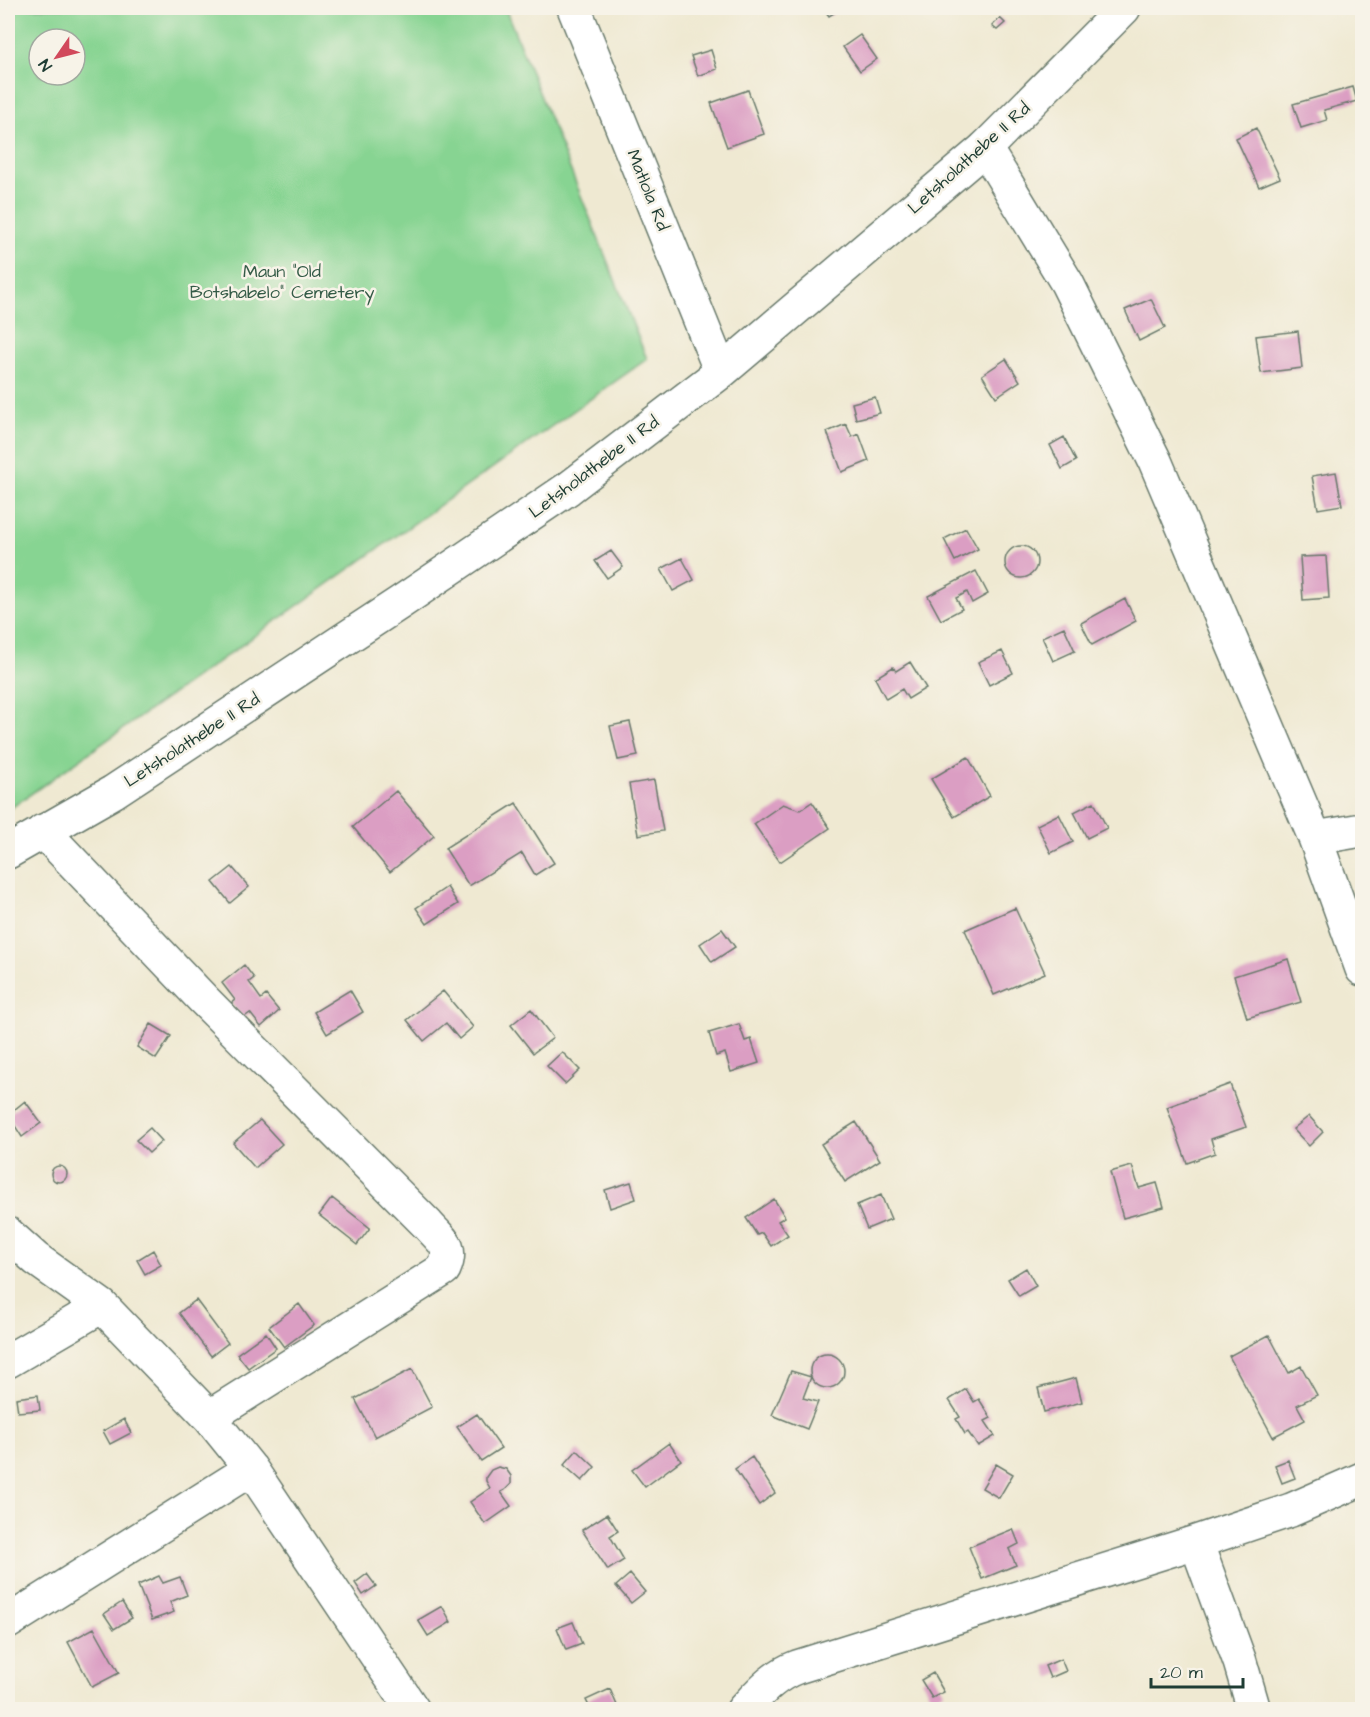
<svg xmlns="http://www.w3.org/2000/svg" width="1370" height="1717" viewBox="0 0 1370 1717" font-family="'Architects Daughter',sans-serif">
  <style>
    .green { fill: #87d492; stroke: #538863; stroke-width: 1.5; fill-rule: evenodd }
    .building { fill: #db9ec3 }
    .lines { fill: none; stroke-linecap: round; stroke-linejoin: round }
    .street-casing { stroke: #68796b; stroke-width: 36 }
    .secondary-casing { stroke: #68796b; stroke-width: 36 }
    .street { stroke: #fff; stroke-width: 33 }
    .secondary { stroke: #fff; stroke-width: 33 }
    .labels { text-anchor: middle; dominant-baseline: central; stroke-width: 5; stroke-linejoin: round; paint-order: stroke }
    .street-label { font-size: 18px; fill: #1f3d34; stroke: #f7f3e8 }
    .park-label { font-size: 18px; fill: #345b47; stroke: #f7f3e8 }
  </style>
  <rect width="100%" height="100%" fill="#f7f3e8"/>
  <filter id="ink" filterUnits="userSpaceOnUse"><feTurbulence type="fractalNoise" baseFrequency=".0167" numOctaves="2"/><feDisplacementMap in="SourceGraphic" scale="12" xChannelSelector="R" yChannelSelector="G"/><feConvolveMatrix kernelMatrix="1 2 1 2 8 2 1 2 1" color-interpolation-filters="sRGB"/></filter>
  <filter id="wash" filterUnits="userSpaceOnUse"><feTurbulence type="fractalNoise" baseFrequency=".008" numOctaves="4" result="noise"/><feDisplacementMap in="SourceGraphic" scale="24" xChannelSelector="R" yChannelSelector="G"/><feGaussianBlur stdDeviation="1.35" result="paint"/><feColorMatrix in="noise" values="0 0 0 0 0 0 0 0 0 0 0 0 0 0 0 0 0 1.4 0 .05"/><feComposite in="paint" operator="in"/></filter>
  <g filter="url(#wash)">
    <rect width="100%" height="100%" fill="#efe9d2"/>
    <path class="green" d="M8,8H505L647,359L8,810ZM39,39H75V75H39Z"/>
    <g id="blocks">
      <path class="building" d="M823,8H842L829,16Z
        M1000,18L1005,23L997,30L992,26Z
        M860,35L877,59L860,71L843,47Z
        M711,50L717,69L698,76L691,56Z
        M1353,87L1357,101L1324,110L1327,120L1301,128L1293,104Z
        M748,90L764,134L727,147L711,103Z
        M1256,128L1280,178L1259,187L1236,138Z
        M1151,299L1165,328L1139,341L1125,310Z
        M1298,331L1302,368L1261,373L1256,336Z
        M1006,359L1020,381L996,397L982,375Z
        M875,397L880,413L856,419L852,403Z
        M846,424L852,437L859,434L869,461L842,472L827,432Z
        M1064,437L1076,461L1062,469L1050,445Z
        M1336,472L1342,505L1318,509L1312,476Z
        M966,528L978,549L955,561L944,539Z
        M1005 562a16 16 0 1 1 32 0a16 16 0 1 1-32 0Z
        M611,551L623,567L607,578L595,561Z
        M1326,556L1329,598L1303,600L1300,557Z
        M682,558L694,580L673,591L661,569Z
        M976,571L988,594L972,603L967,592L956,598L962,609L941,620L928,596Z
        M1125,599L1136,621L1092,645L1081,623Z
        M1064,627L1075,651L1053,661L1042,637Z
        M1002,651L1013,673L989,685L978,662Z
        M910,662L926,688L908,699L902,689L886,699L875,678L893,667L896,671Z
        M630,722L638,756L618,760L610,726Z
        M968,757L990,796L954,817L931,779Z
        M654,780L663,831L638,835L629,784Z
        M396,791L434,836L390,872L353,827Z
        M812,802L830,828L780,862L754,824L783,804L800,810Z
        M1094,802L1107,828L1087,838L1074,812Z
        M516,803L554,863L535,875L522,853L469,886L445,848Z
        M1059,814L1073,842L1051,853L1037,825Z
        M232,867L249,887L230,903L213,882Z
        M447,887L458,904L427,924L416,908Z
        M1015,908L1045,973L994,995L965,930Z
        M722,929L735,947L712,962L700,944Z
        M1288,959L1301,1002L1247,1018L1234,976Z
        M244,965L254,978L249,982L261,999L266,995L279,1011L261,1027L250,1013L243,1018L231,1003L235,1000L222,983Z
        M350,990L363,1012L327,1034L314,1012Z
        M443,991L473,1027L459,1039L446,1023L424,1041L407,1020Z
        M531,1009L553,1038L533,1053L511,1025Z
        M151,1024L171,1036L156,1059L137,1047Z
        M739,1024L745,1041L751,1039L759,1063L731,1072L725,1053L716,1056L709,1033Z
        M562,1052L580,1070L565,1084L547,1066Z
        M1230,1084L1246,1127L1211,1139L1215,1153L1187,1163L1167,1107Z
        M25,1101L41,1123L22,1137L8,1115Z
        M1309,1116L1323,1132L1309,1146L1293,1129Z
        M260,1120L282,1144L255,1168L233,1143Z
        M856,1122L880,1160L845,1182L821,1144Z
        M150,1128L162,1141L149,1153L136,1140Z
        M51 1174a8 8 0 1 1 16 0a8 8 0 1 1-16 0Z
        M1132,1166L1139,1188L1157,1183L1164,1207L1123,1218L1110,1172Z
        M631,1182L636,1199L610,1208L605,1190Z
        M881,1195L891,1219L867,1229L857,1205Z
        M332,1198L370,1228L357,1245L319,1215Z
        M774,1199L785,1217L778,1221L788,1235L771,1246L762,1233L757,1235L746,1218Z
        M153,1250L161,1265L145,1274L137,1260Z
        M1026,1268L1036,1286L1019,1296L1008,1279Z
        M196,1300L228,1343L211,1356L179,1313Z
        M299,1304L314,1325L284,1347L269,1327Z
        M266,1333L276,1348L248,1368L237,1354Z
        M1269,1335L1289,1373L1301,1366L1317,1395L1297,1405L1305,1420L1273,1437L1229,1356Z
        M810 1371a17 17 0 1 1 34 0a17 17 0 1 1-34 0Z
        M412,1369L432,1407L375,1437L355,1399Z
        M791,1371L811,1377L803,1398L818,1402L807,1429L772,1415Z
        M1076,1378L1082,1402L1044,1412L1038,1388Z
        M966,1389L974,1402L979,1399L991,1418L985,1421L995,1436L978,1446L968,1432L965,1434L956,1419L960,1417L949,1400Z
        M38,1395L40,1410L18,1412L16,1398Z
        M477,1414L501,1448L481,1461L457,1427Z
        M124,1419L131,1433L110,1444L103,1431Z
        M669,1443L681,1460L645,1487L632,1470Z
        M577,1450L595,1467L582,1481L564,1465Z
        M752,1457L775,1493L759,1505L735,1469Z
        M1288,1460L1295,1478L1282,1483L1275,1465Z
        M996,1464L1013,1474L999,1498L982,1488Z
        M498,1467L506,1469L511,1476V1484L505,1490L501,1492L511,1506L485,1524L470,1502L490,1488L486,1481V1477L491,1470Z
        M607,1514L618,1531L610,1536L624,1560L608,1570L582,1530Z
        M1013,1529L1019,1544L1009,1549L1016,1565L982,1579L969,1547Z
        M367,1574L376,1586L363,1595L355,1583Z
        M630,1574L645,1592L631,1603L616,1586Z
        M159,1576L163,1583L180,1577L187,1595L170,1602L174,1612L152,1620L138,1585Z
        M122,1602L132,1618L114,1629L104,1614Z
        M442,1606L451,1622L428,1636L418,1620Z
        M573,1622L582,1644L566,1650L557,1628Z
        M94,1628L119,1673L92,1687L68,1642Z
        M1061,1659L1066,1671L1050,1678L1045,1666Z
        M933,1673L944,1692L932,1698L921,1680Z
        M610,1689L619,1710H591L586,1700Z
        M8,1694L14,1704L8,1709Z"/>
    </g>
  </g>
  <g filter="url(#ink)">
    <use href="#blocks" fill-opacity="0" stroke="#68796b" stroke-width="1.5"/>
    <g class="lines">
      <defs>
        <path id="street" d="M985,148L1067,283L1155,461L1315,838L1362,969
          M43,831L203,999L428,1225C442,1241 454,1246 444,1269L209,1417
          M1315,838L1362,830
          M8,1234L36,1259L102,1306L209,1417L251,1469L413,1710
          M8,1361L102,1306
          M1196,1542L1240,1662L1254,1710
          M8,1622L251,1469
          M743,1710C760,1692 773,1676 797,1667L1196,1542L1291,1510L1362,1479"/>
        <path id="secondary" d="M574,8L721,372
          M8,852L113,792L401,602L569,488L721,372L985,148L1124,8"/>
      </defs>
      <use href="#street" class="street-casing"/>
      <use href="#secondary" class="secondary-casing"/>
      <use href="#street" class="street"/>
      <use href="#secondary" class="secondary"/>
    </g>
  </g>
  <g class="labels">
    <g class="street-label">
      <text transform="translate(969 158) rotate(-42)">Letsholathebe II Rd</text>
      <text transform="translate(648 190) rotate(68)">Matlola Rd</text>
      <text transform="translate(594 467) rotate(-37)">Letsholathebe II Rd</text>
      <text transform="translate(192 740) rotate(-33)">Letsholathebe II Rd</text>
    </g>
    <g class="park-label">
      <text x="282" y="271">Maun "Old<tspan x="282" dy="21">Botshabelo" Cemetery</tspan></text>
    </g>
  </g>
  <rect width="1370" height="1717" fill="none" stroke="#f7f3e8" stroke-width="30"/>
  <g transform="translate(57 57) rotate(235)"><circle r="28" fill="#f7f3e8" stroke="#a1aaa0" stroke-width="1.5"/>
  <path d="M0-4.5L10 22L0 15L-10 22Z" fill="#d1495b"/>
  <text y="-9" font-size="16" font-weight="bold" text-anchor="middle" fill="#1f3d34">N</text>
  </g>
  <path d="M1151 1678v9h92v-9" fill="none" stroke="#1f3d34" stroke-width="3"/>
  <text x="1160" y="1678" font-size="18" fill="#1f3d34" stroke="#f7f3e8" stroke-width="4.5" paint-order="stroke">20 m</text>
</svg>
